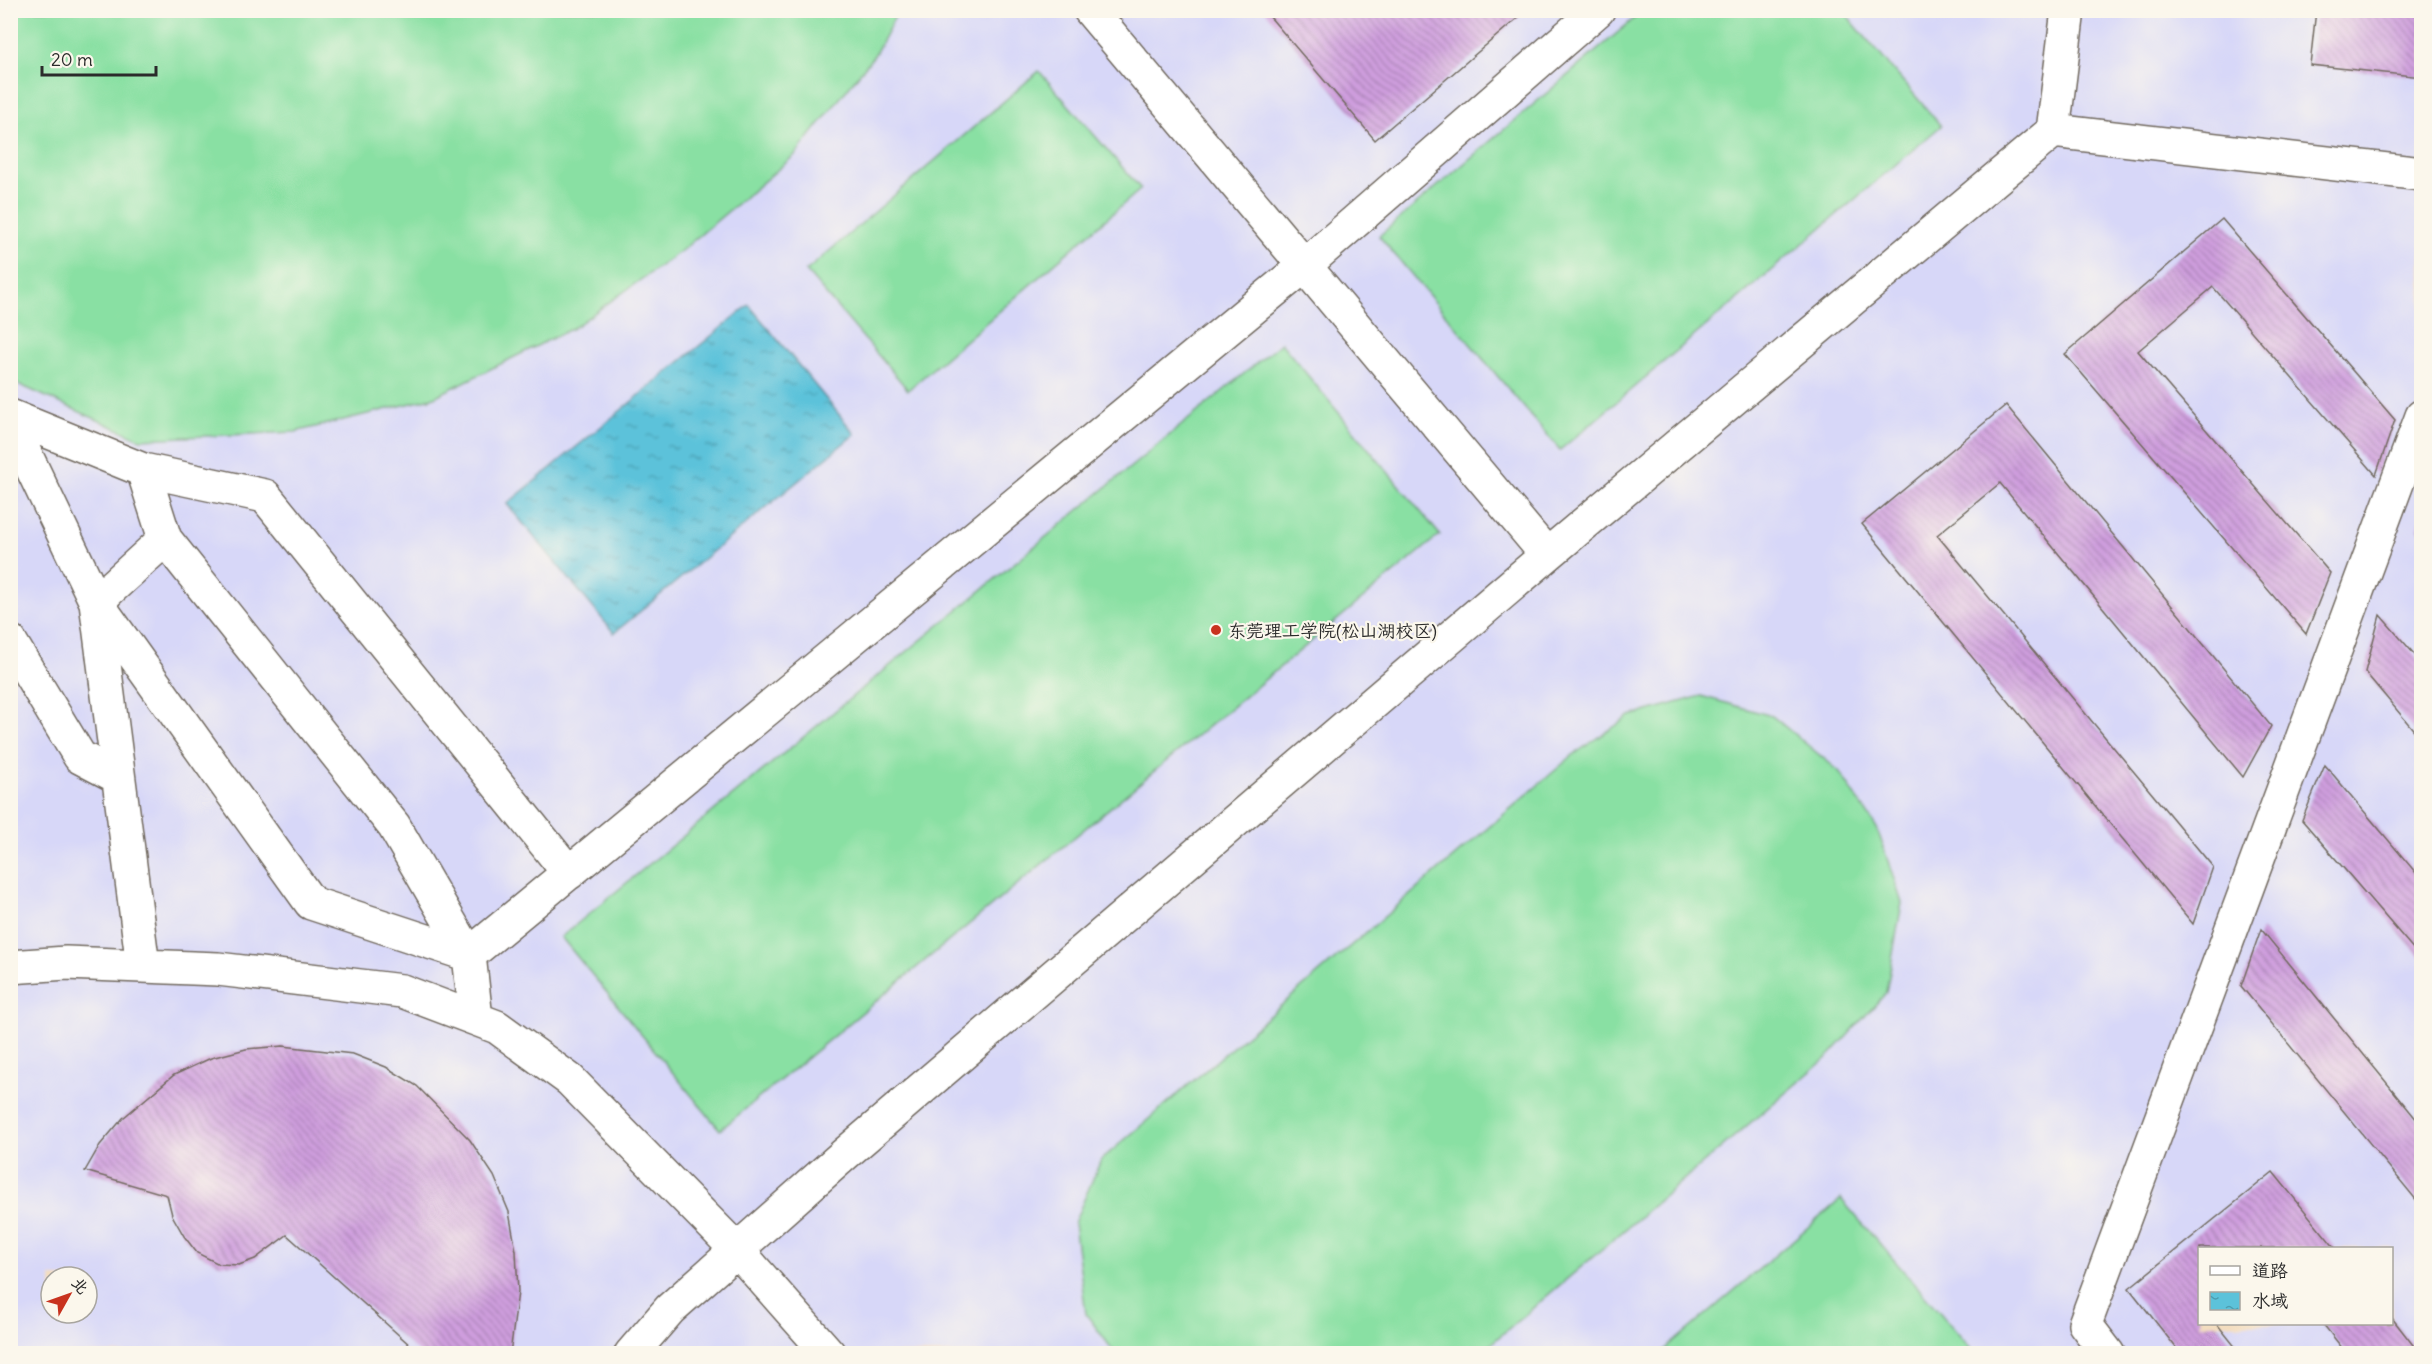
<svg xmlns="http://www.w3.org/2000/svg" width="2432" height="1364" viewBox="0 0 2432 1364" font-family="Delius,'LXGW WenKai TC',sans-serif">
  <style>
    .built { fill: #d7d7f8; fill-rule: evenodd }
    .garden { fill: #89e0a3; stroke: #5a8667; stroke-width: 1.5 }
    .water { fill: url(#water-ripples); stroke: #447682; stroke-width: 1.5 }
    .building { fill: url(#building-back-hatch) }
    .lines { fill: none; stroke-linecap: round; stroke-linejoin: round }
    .street-casing { stroke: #71695f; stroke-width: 36 }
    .street { stroke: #fff; stroke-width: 33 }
    .poi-dot { fill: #c8321e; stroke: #fbf7ec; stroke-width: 2 }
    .labels { text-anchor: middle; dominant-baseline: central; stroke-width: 4.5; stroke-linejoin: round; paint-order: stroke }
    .poi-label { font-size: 18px; fill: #2b2b2b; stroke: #fbf7ec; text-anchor: start }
  </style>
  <defs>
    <pattern id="water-ripples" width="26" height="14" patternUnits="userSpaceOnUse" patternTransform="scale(1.5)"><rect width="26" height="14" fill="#5cc2da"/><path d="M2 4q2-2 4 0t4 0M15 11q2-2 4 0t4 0" fill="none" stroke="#4c9eb1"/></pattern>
    <pattern id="building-back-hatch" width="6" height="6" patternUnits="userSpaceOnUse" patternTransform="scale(1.5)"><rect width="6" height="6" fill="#cf9ede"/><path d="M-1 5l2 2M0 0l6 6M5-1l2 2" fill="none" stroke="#a881b4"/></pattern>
  </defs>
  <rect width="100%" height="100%" fill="#fbf7ec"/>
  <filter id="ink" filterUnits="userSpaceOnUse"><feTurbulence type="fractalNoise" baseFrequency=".0167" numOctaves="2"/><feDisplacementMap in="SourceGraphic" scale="12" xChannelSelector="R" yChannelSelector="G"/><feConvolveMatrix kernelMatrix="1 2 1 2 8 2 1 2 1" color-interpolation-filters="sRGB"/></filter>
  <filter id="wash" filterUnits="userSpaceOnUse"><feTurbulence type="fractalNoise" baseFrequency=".008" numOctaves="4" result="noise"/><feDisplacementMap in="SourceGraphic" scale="24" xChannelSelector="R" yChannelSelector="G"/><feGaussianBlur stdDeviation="1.35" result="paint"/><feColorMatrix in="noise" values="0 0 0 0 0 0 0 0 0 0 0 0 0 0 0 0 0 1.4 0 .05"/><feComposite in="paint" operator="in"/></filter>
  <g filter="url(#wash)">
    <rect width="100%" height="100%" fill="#f3ddbf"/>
    <path class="built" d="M10,11H2421V1353H11ZM2200,1248H2392V1324H2200ZM51,1277H87V1313H51Z"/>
    <path class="garden" d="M11,10H898V11L875,54L795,155L681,251L573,328L432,398L295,432L140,439L11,381Z
      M1643,11H1843L1941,126L1560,450L1379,236Z
      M1039,71L1141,189L908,390L806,271Z
      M1281,343L1440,535L720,1130L561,937Z
      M1701,696L1772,716L1839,771L1877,828L1902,903L1886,993L1830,1055L1480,1353H1115L1086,1314L1074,1223L1101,1160L1573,755L1630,716Z
      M1841,1199L1975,1353H1661Z"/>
    <path class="water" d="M749,305L855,434L614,633L507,504Z"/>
    <g id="blocks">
      <path class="building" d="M1264,10H1527L1375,140Z
        M2316,10H2422V77L2310,65Z
        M2222,219L2395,420L2376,475L2213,287L2138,351L2330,573L2306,634L2065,354Z
        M2006,405L2271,726L2243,777L2000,483L1937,535L2213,867L2193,924L1862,524Z
        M2421,517L2422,518V534L2418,529Z
        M2380,615L2422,663V740L2365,672Z
        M2325,765L2422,880V959L2302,820Z
        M2261,929L2422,1126V1207L2241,986Z
        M283,1046L353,1054L386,1067L417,1086L470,1140L494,1176L509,1212L516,1251L518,1292L510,1354H420L287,1235L255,1259L239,1265L219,1264L197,1253L184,1236L172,1215L167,1195L85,1171L100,1145L123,1118L174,1075L211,1058L246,1049Z
        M2273,1172L2335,1248H2200V1324H2217L2241,1354H2181L2129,1288Z
        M2392,1318L2420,1354H2347L2323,1324H2392Z"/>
    </g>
  </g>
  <g filter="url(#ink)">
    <use href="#blocks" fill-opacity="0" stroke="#71695f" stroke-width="1.5"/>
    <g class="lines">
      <defs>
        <path id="street" d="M1090,10L1547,555
          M2053,131L2422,174
          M10,416L143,470L165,539L394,826L469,955
          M10,422L96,602L311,903L469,955
          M143,470L265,496L569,873
          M10,641L80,757L118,777
          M143,966L96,602L165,539
          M10,967L66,963L218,969L402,991L497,1027L570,1080L737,1250L829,1354
          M476,1019L469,955L1304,266L1598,10
          M631,1354L670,1309L845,1154L1547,555L2053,131L2068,10
          M2108,1354L2085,1324L2422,416"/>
      </defs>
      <use href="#street" class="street-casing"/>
      <use href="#street" class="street"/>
    </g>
  </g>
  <circle class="poi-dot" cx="1216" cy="630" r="6"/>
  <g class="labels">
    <g class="poi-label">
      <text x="1228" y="630">东莞理工学院(松山湖校区)</text>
    </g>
  </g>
  <rect width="2432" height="1364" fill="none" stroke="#fbf7ec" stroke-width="36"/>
  <rect x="2198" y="1247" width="195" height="78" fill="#fbf7ec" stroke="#a8a59f" stroke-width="1.5"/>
  <rect x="2210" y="1266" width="30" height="9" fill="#ffffff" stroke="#a8a59f" stroke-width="1.5"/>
  <text x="2252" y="1277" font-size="18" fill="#2b2b2b">道路</text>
  <rect x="2210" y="1292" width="30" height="18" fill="url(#water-ripples)" stroke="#a8a59f" stroke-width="1.5"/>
  <text x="2252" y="1307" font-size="18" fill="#2b2b2b">水域</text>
  <g transform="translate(69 1295) rotate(50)"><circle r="28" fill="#fbf7ec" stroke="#a8a59f" stroke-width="1.5"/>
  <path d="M0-4.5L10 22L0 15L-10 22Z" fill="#c8321e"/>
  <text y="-9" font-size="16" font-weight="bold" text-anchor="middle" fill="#2b2b2b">北</text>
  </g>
  <path d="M42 66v9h114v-9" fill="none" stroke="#2b2b2b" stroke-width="3"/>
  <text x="51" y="66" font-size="18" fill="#2b2b2b" stroke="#fbf7ec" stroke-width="4.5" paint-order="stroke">20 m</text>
</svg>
